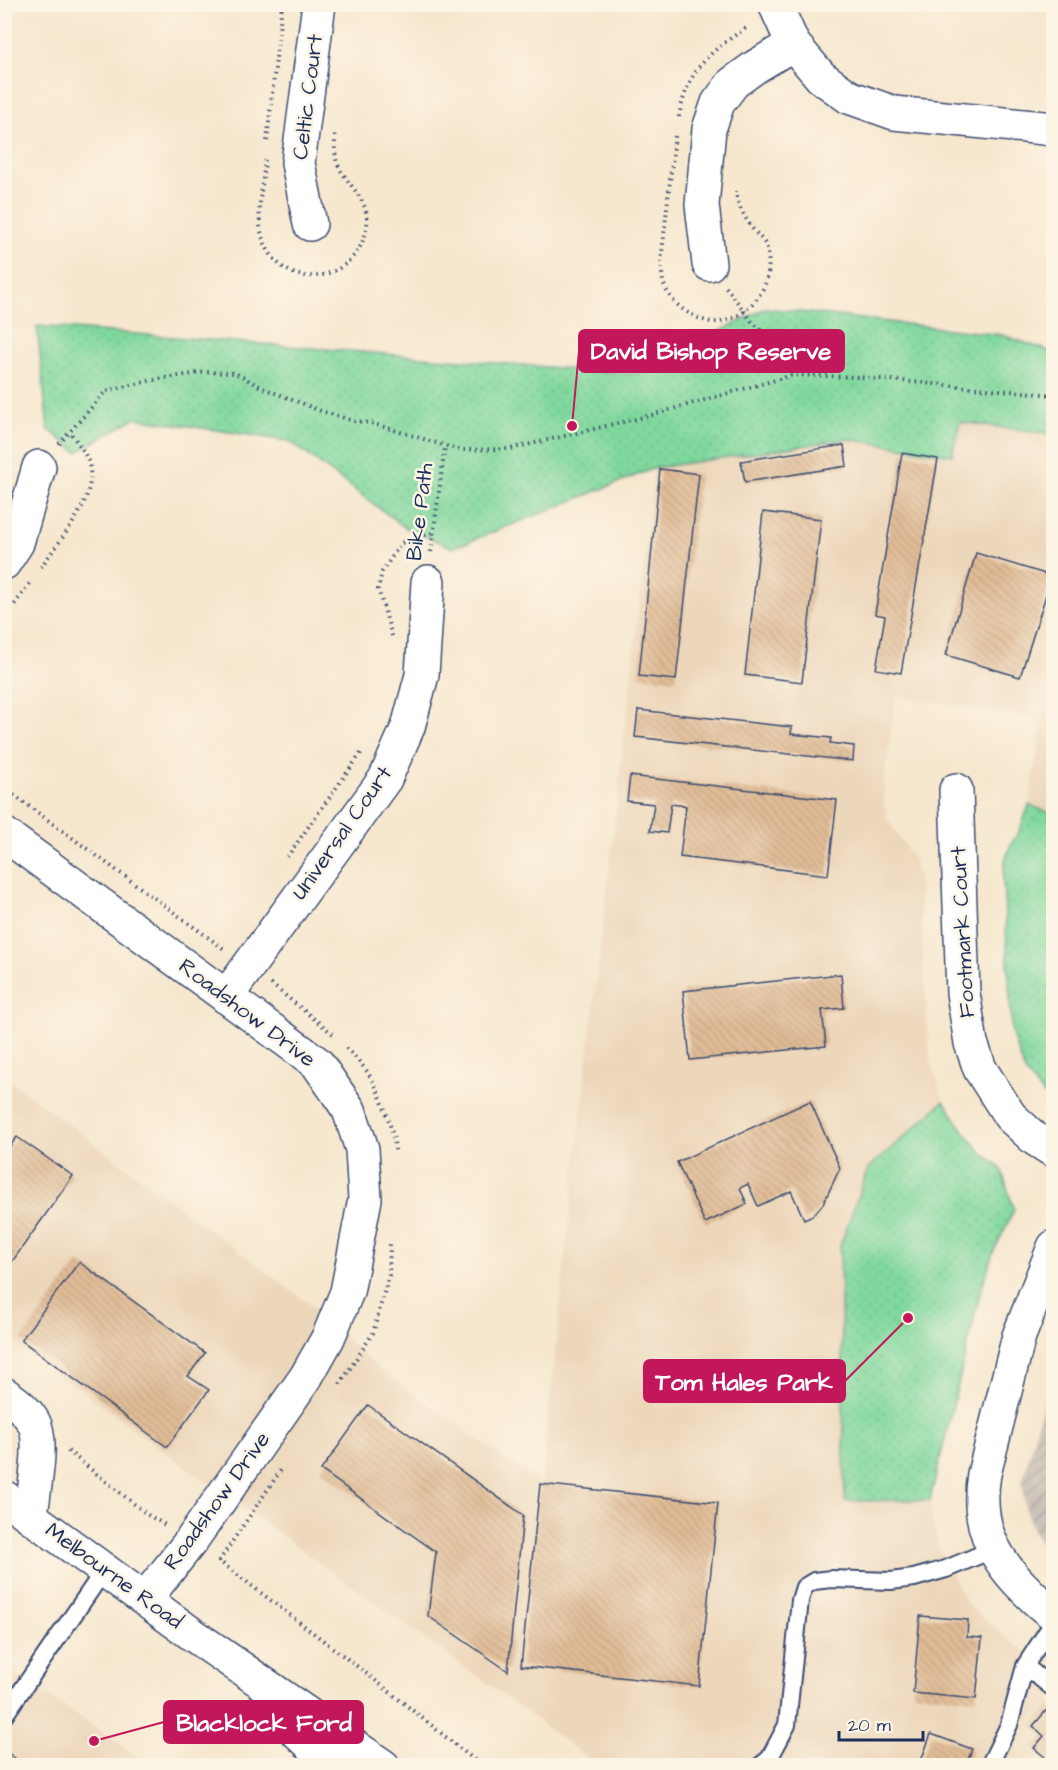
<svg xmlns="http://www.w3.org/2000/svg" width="1058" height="1770" viewBox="0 0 1058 1770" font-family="'Architects Daughter',sans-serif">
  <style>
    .built { fill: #edd7bb }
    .industrial { fill: url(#industrial-furrows) }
    .park { fill: url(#park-dots); stroke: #4e847e; stroke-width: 1.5 }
    .building { fill: url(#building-back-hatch) }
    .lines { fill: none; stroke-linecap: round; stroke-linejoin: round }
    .service-casing { stroke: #3c4b6f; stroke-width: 20 }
    .minor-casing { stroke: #3c4b6f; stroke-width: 36 }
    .secondary-casing { stroke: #3c4b6f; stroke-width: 36 }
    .path { stroke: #3c4b6f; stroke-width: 4; stroke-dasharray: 1.5 4.5; stroke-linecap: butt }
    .service { stroke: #fff; stroke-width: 16 }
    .minor { stroke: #fff; stroke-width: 33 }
    .secondary { stroke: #fff; stroke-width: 33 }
    .labels { text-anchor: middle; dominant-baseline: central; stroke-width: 5; stroke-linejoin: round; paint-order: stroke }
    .street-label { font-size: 22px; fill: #1b2f5e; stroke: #fcf5e5 }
    .leader { fill: none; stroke: #c2185b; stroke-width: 2 }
    .callout-dot { fill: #c2185b; stroke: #fcf5e5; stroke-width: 2 }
    .callout { fill: #c2185b; stroke: #c2185b; stroke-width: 2 }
    .callout-label { font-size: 24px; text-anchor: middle; font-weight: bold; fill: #fff }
  </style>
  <defs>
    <pattern id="industrial-furrows" width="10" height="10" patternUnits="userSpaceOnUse" patternTransform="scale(1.5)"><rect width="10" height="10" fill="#ccc2b9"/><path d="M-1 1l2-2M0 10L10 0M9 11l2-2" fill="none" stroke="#afa7a1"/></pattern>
    <pattern id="park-dots" width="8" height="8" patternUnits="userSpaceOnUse" patternTransform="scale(1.5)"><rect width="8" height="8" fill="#80d89d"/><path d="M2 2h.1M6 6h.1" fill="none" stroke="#6eba8a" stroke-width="1.8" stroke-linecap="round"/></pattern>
    <pattern id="building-back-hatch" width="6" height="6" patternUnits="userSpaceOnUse" patternTransform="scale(1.5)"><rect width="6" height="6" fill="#e1bc96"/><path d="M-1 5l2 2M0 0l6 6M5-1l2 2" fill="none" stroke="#c0a284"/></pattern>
  </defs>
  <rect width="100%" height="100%" fill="#fcf5e5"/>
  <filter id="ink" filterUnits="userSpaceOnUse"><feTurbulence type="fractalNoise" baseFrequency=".0167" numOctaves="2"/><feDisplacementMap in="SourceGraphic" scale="12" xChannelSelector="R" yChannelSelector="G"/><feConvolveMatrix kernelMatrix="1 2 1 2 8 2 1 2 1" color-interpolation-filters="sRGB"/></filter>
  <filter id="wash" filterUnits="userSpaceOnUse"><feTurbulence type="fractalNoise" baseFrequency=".008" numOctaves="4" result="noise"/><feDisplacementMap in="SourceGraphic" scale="24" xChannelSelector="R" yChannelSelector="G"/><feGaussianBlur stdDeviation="1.35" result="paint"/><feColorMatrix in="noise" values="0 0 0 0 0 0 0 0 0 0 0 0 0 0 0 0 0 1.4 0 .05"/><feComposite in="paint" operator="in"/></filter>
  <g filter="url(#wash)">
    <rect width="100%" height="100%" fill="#f6e7ce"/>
    <path class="built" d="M959,422L1053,434V814L1029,805L1043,719L897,696L884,780V803L888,821L913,857L918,878L930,1058L944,1101L868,1169L840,1246L845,1501L930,1500L933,1526L940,1551L966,1603L1003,1635L1053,1674V1765H596L517,1705L5,1336V1077L312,1306L379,1369L539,1483L527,1616L569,1221L655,468L847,439L951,455Z
      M4,1667L80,1717L150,1765H5Z"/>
    <path class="industrial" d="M1053,1368V1555L1043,1547L1033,1531L1026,1510L1022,1483Z"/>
    <path class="park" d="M766,308L1002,335L1053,352V434L960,422L952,455L847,439L655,468L453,548L406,528L289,441L135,418L77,452L48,429L37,326L635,374Z
      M1029,805L1053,814V1101H1051L1038,1089L1025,1072L1012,1034L1003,878L1005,861L1011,844L1019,832Z
      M944,1101L965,1133L982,1153L1001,1168L1014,1210L993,1253L980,1293L930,1500L845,1501L840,1246L868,1169Z"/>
    <g id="blocks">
      <path class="building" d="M844,445L847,466L745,482L741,461Z
        M902,453L938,459L901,673L876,669L885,616L875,614Z
        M660,469L699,474L676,680L639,676Z
        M763,512L821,519L802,682L745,675Z
        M976,553L1052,576L1020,677L946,655Z
        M638,710L792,727L791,734L831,738L830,743L854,746L853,761L635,737Z
        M630,776L837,800L828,875L680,857L686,806L671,804L667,833L650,831L654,804L627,801Z
        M841,974L844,1008L822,1010L826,1046L690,1060L683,991Z
        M810,1101L840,1168L823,1204L813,1215L804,1219L791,1191L758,1206L748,1184L740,1188L747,1204L705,1223L677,1162Z
        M17,1137L73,1176L4,1273V1154Z
        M79,1262L205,1353L188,1376L209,1390L167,1447L21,1340Z
        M368,1405L523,1515L508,1671L428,1616L436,1552L321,1470Z
        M540,1484L718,1503L699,1686L521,1666Z
        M920,1616L968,1620L967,1637L982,1638L976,1699L913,1693Z
        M1050,1706L1054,1709V1765L1034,1748L1044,1736L1033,1726Z
        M931,1734L972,1749L966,1766H919Z
        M4,1750L25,1766H4Z"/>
    </g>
  </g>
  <g filter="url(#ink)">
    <use href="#blocks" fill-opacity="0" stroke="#3c4b6f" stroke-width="1.5"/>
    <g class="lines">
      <defs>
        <path id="service" d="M1025,1666L1054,1689
          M4,1716L105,1569
          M760,1766L769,1759L787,1725L800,1600L804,1587L814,1581L831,1579L891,1581L914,1578L946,1569L994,1549
          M989,1766L1009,1725L1025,1666L1054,1621"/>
        <path id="minor" d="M775,4L793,44L821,77L849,97L894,113L1054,129
          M310,224L298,163L319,4
          M709,264L702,205L709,129L718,103L733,83L755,67L793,44
          M4,563L17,543L39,467
          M956,790L963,993L971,1043L980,1069L1010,1116L1035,1139L1054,1151
          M4,834L317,1063L349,1110L362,1149L365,1199L347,1292L328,1338L306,1377L191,1541L145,1599
          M226,997L385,779L408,727L422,675L428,582
          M1054,1247L1019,1336L984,1474C976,1520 990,1554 1023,1587C1033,1597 1042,1607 1054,1614
          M4,1394C15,1401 28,1412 34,1423C44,1442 33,1494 31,1516"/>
        <path id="secondary" d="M4,1497L196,1637L383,1766
          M278,1714L334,1766"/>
      </defs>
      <use href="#service" class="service-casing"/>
      <use href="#minor" class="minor-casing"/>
      <use href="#secondary" class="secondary-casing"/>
      <path class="path" d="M679,117C688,68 709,52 749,26
        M675,136L661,262C662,268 662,275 663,281C666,293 674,303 684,310C693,316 702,321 713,322C739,323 764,298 768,274C769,266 769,254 766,246C764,241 759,236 755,232C746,220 737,206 736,191
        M267,141L282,4
        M265,160C263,187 253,221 266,246C291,298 360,278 367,225C370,200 347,185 338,165C334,155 335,144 335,133
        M726,287L753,323L765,334L793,375
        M59,444L106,391L158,379L206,372L235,373L263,388L321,411L354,421L371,423L460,450L510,449L648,416L793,375L858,377L1054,395
        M431,552L445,446
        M41,567C60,539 98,500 89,464C86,453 77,442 70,432
        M4,619L30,583
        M392,636L378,589L382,572L401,543L434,532
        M4,788L224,949
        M287,857L361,753
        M271,984L333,1034
        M346,1048C354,1056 362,1064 368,1073C379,1089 396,1135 395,1153
        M340,1384L373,1333L389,1275L390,1242
        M68,1451L148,1515L167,1526
        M218,1560L371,1677L482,1766
        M219,1561L283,1467"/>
      <use href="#service" class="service"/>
      <use href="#minor" class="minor"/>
      <use href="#secondary" class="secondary"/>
    </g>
  </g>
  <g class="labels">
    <g class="street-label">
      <text transform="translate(308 97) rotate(-83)">Celtic Court</text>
      <text transform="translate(420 512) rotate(-83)">Bike Path</text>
      <text transform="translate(342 833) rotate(-55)">Universal Court</text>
      <text transform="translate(963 932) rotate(-93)">Footmark Court</text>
      <text transform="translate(247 1013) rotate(37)">Roadshow Drive</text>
      <text transform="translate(217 1501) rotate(-54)">Roadshow Drive</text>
      <text transform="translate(114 1576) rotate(36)">Melbourne Road</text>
    </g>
  </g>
  <path class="leader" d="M572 426L579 351M908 1318L845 1381M94 1741L164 1722"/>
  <g class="callout-dot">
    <circle cx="572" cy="426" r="6"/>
    <circle cx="908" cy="1318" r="6"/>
    <circle cx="94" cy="1741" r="6"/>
  </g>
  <g class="callout">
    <rect x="579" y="330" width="265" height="42" rx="6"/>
    <rect x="644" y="1360" width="201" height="42" rx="6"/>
    <rect x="164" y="1701" width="199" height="42" rx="6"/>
  </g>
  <g class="callout-label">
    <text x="711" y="359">David Bishop Reserve</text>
    <text x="744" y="1390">Tom Hales Park</text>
    <text x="264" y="1731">Blacklock Ford</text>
  </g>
  <rect width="1058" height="1770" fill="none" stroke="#fcf5e5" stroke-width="24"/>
  <path d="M839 1731v9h84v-9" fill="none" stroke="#1b2f5e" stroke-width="3"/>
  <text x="848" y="1731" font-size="18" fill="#1b2f5e" stroke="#fcf5e5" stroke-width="4.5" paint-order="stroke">20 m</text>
</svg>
